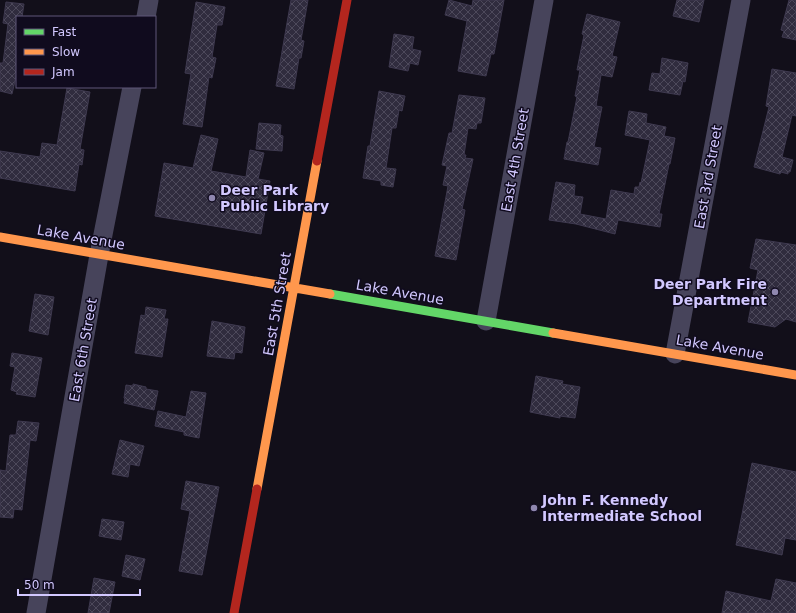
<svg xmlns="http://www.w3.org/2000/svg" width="796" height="613" viewBox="0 0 796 613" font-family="'DejaVu Sans',sans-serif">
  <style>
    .building { fill: url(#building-cross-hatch); stroke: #3e394f }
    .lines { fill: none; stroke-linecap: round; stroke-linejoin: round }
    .street { stroke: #47445b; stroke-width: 19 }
    .fast { stroke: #63d668; stroke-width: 9 }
    .slow { stroke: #ff974d; stroke-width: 9 }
    .jam { stroke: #b3261e; stroke-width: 9 }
    .poi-dot { fill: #8f87af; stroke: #100b1e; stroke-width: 1.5 }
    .labels { text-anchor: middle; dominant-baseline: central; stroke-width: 3; stroke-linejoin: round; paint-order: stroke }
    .street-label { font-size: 14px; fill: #d2c8ff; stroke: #100b1e }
    .poi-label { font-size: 14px; font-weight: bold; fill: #d2c8ff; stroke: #100b1e; text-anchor: start }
  </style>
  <defs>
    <pattern id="building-cross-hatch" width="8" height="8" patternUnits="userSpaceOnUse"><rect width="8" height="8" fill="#302c3e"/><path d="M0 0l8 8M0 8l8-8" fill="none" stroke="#4d495b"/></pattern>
  </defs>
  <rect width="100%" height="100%" fill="#120f1a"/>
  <path class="building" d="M291,0H308L301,40L304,41L301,58H299L294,89L276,86Z
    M449,0L472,6L473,0H504L494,54H491L486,76L458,71L467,21L445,15Z
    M677,0H704L699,22L673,16Z
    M789,0H796V40L782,37L784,31L781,30Z
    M6,2L24,4L22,17H17V72L12,94L0,91V63H3L8,24L3,23Z
    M196,2L225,7L222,25H217L212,57L216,58L212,78L209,77L202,127L183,124L191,74L185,73Z
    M587,14L620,22L612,56L617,57L612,77L601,75L596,106L602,107L594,147L601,148L598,165L564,159L567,142H568L577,97L575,96L580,70H577L584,35L582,34Z
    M394,34L414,37L412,49L421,51L418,65L410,63L408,71L389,67Z
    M662,58L688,63L685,82L683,81L680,95L649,90L652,73L660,74Z
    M772,69L796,73V116L792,115L782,157L793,160L790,172H788V174L781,172L780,174L754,167L769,107L766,106Z
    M67,88L90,92L80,149L84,150L82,165L79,164L75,191L0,178V151L40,157L42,143L57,145Z
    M379,91L405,96L402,111L399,110L396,128H392L386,168L396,169L393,187L381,185V181L363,178L368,146H370Z
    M459,95L485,98L481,123H477L476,129L468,128L464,155H466L465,158L473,159L462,209L465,210L456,260L435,256L448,186L443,185L447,166L442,165L449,133H452Z
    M629,111L647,114L646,123L666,127L664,136L675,138L670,164H669L659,214H662L660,227L618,220L615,234L576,224L549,220L556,182L575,185L574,196L583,197L580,214L606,219L611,190L634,194L635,187H639L640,182L641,183L650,140L625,135Z
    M259,123L281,125L280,135L283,136L282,151L256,149Z
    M201,135L218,139L211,171L246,177L250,150L264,153L258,179L270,181L261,234L155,216L164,163L193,168Z
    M756,239L796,245V322L786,319L775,327L748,322L758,270L750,268Z
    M35,294L54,297L48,335L29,331Z
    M146,307L166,310L164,319H168L162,357L135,353L141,315L145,316Z
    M212,321L245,327L242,353L235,352L234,359L207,356Z
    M12,353L42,358L35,397L16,394L17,392L11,390L15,367L10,366Z
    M536,376L563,381L562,384L580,387L575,418L560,416V418L530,412Z
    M133,384L146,387V389L158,391L154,410L124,403L125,399L124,398L126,385L133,386Z
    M191,391L206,393L199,438L184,435V432L155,426L158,411L186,417Z
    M18,421L39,423L36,441L30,440L22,510L14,509L13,518L0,517V470L6,471L10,435H16Z
    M120,440L144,446L139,466L130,464L128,477L112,474Z
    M752,463L796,472V540L785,538L782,555L736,545Z
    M186,481L219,487L202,575L179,571L190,511L181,509Z
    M102,519L124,522L121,540L99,536Z
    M126,555L145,559L140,580L122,576Z
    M94,578L115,582L109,613H88Z
    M776,579L796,583V613H722L726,591L771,601Z"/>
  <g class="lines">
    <path class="street" d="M146,17L149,0
      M486,321L544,0
      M675,354L741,0
      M36,613L99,255L132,87"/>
    <path class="fast" d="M330,294L553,333"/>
    <path class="slow" d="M0,237L330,294
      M553,333L796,375
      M257,489L317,161"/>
    <path class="jam" d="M317,161L347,0
      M234,613L257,489"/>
  </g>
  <g class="poi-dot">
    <circle cx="212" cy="198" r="4"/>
    <circle cx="775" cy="292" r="4"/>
    <circle cx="534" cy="508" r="4"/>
  </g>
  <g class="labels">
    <g class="street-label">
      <text transform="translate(515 160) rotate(-80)">East 4th Street</text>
      <text transform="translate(708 177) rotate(-80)">East 3rd Street</text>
      <text transform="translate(81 237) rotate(10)">Lake Avenue</text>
      <text transform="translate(400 292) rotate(10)">Lake Avenue</text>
      <text transform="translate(277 304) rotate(-80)">East 5th Street</text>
      <text transform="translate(720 347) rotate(10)">Lake Avenue</text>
      <text transform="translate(83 350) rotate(-80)">East 6th Street</text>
    </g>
    <g class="poi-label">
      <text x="220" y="190">Deer Park<tspan x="220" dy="16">Public Library</tspan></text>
      <text x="767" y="284" text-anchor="end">Deer Park Fire<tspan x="767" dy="16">Department</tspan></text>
      <text x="542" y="500">John F. Kennedy<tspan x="542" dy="16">Intermediate School</tspan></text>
    </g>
  </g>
  <rect x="16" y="16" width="140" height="72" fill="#100b1e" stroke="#5e5778"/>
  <rect x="24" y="29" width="20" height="6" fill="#63d668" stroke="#5e5778"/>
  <text x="52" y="36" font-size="12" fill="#d2c8ff">Fast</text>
  <rect x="24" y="49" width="20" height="6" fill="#ff974d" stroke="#5e5778"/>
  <text x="52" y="56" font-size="12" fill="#d2c8ff">Slow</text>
  <rect x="24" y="69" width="20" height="6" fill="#b3261e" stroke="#5e5778"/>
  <text x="52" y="76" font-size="12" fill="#d2c8ff">Jam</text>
  <path d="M18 589v6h122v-6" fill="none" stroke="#d2c8ff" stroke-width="2"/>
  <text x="24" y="589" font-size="12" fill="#d2c8ff" stroke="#100b1e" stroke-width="3" paint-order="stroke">50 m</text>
</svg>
